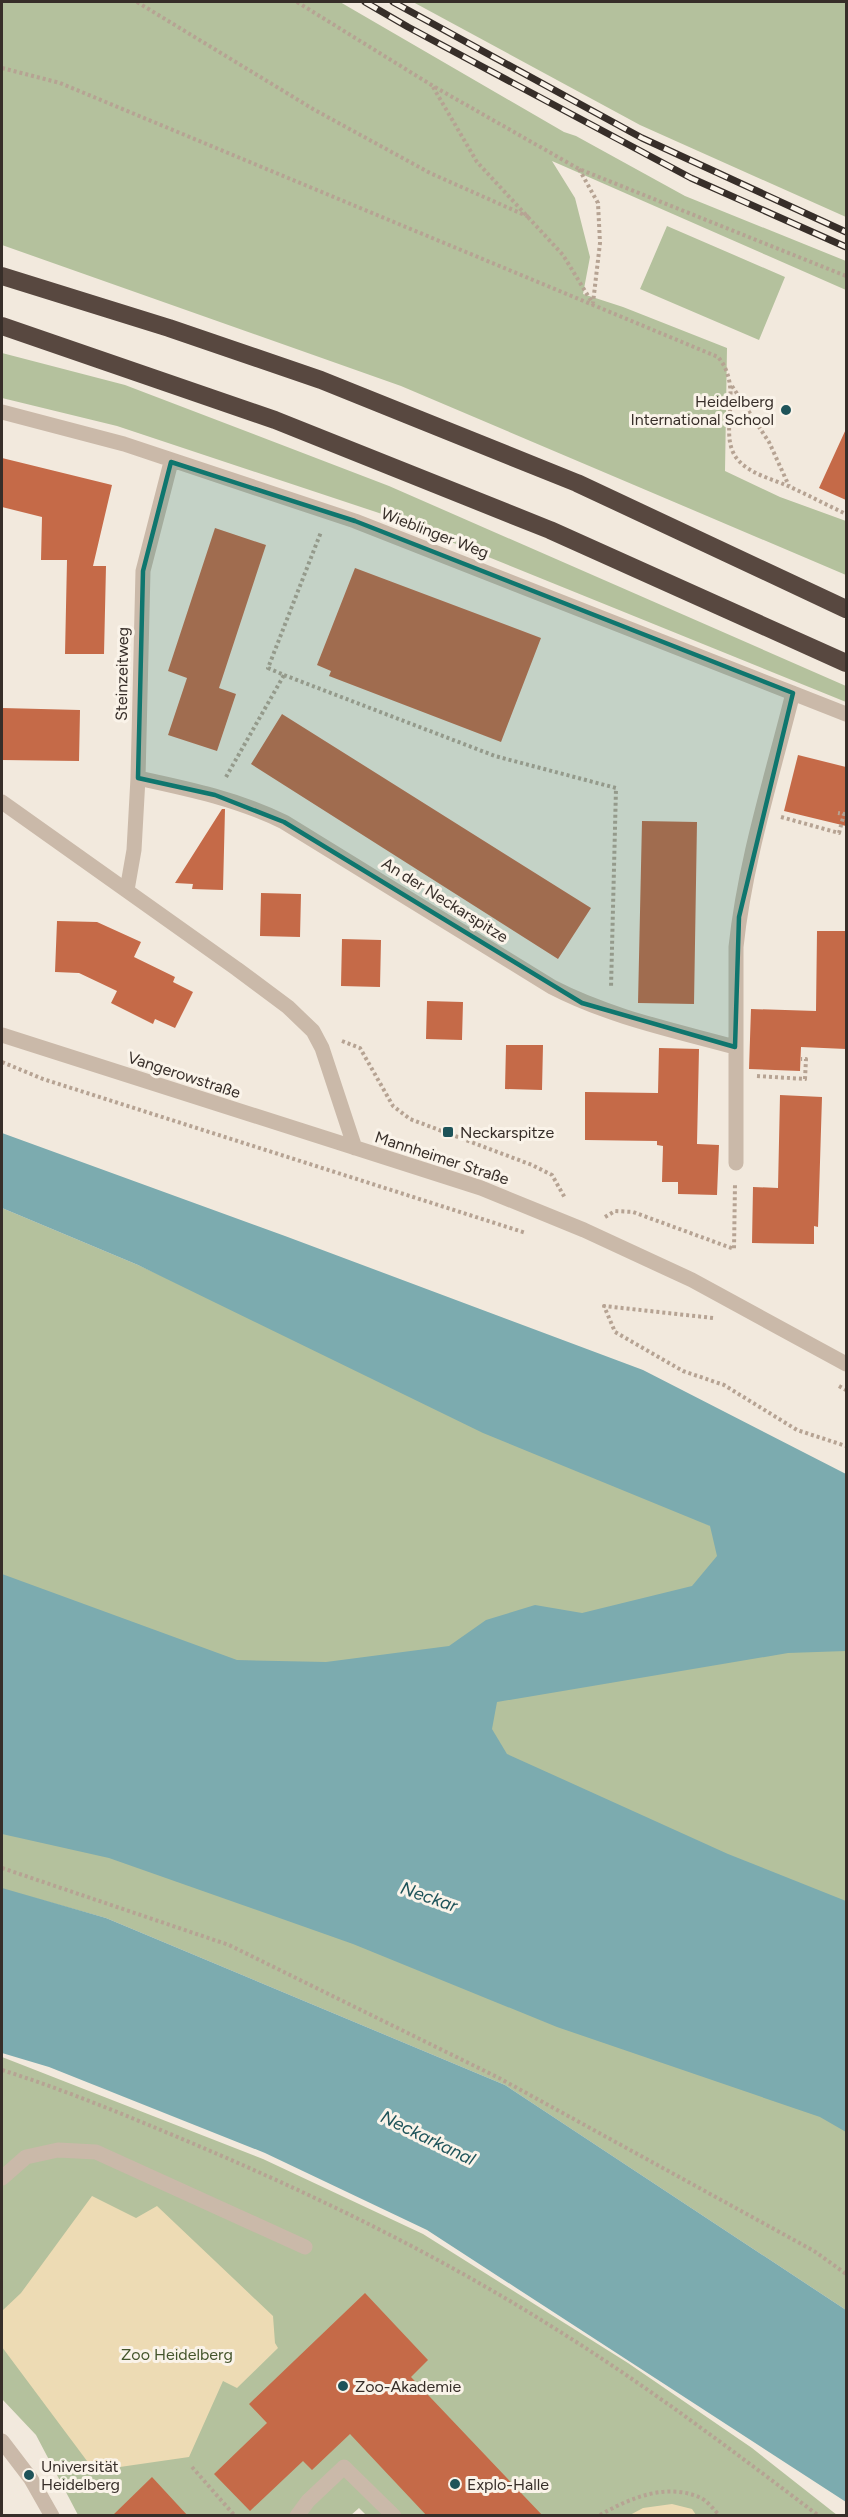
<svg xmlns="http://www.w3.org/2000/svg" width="848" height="2517" viewBox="0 0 848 2517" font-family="Figtree,sans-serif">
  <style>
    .green { fill: #b4c19d }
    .sand { fill: #eddbb4 }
    .water { fill: #7cabaf }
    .building { fill: #c56a48 }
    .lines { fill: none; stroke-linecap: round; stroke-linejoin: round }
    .path { stroke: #b6a393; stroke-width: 4; stroke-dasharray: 3 3; stroke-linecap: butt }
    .minor { stroke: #cab9a9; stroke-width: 15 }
    .highway { stroke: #584840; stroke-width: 18 }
    .rail-casing { stroke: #372e29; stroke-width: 7 }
    .rail { stroke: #faf3e9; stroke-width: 4.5; stroke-dasharray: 14; stroke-linecap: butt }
    .marked { fill: #0f766e; fill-opacity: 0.2; stroke: #0f766e; stroke-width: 4.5; stroke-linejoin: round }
    .poi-dot { fill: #1e5359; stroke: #faf3e9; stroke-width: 2 }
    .labels { text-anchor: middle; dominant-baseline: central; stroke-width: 6; stroke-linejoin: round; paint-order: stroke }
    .poi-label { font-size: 16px; fill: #372e29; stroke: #faf3e9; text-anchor: start }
    .street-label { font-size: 16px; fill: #372e29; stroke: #faf3e9 }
    .park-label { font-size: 16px; fill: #45552c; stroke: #faf3e9 }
    .water-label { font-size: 18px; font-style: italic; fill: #1e5359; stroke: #faf3e9 }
  </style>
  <rect width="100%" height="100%" fill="#f2e9dd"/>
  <path class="green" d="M2,2H340L564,132L576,136L685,196L846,261V290L552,161L575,198L590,257L583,294L623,307L727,348L725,471L780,497L846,521V575L401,386L2,245Z
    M413,2H846V217L640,125Z
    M667,226L785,277L759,340L640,289Z
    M2,353L125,385L389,486L846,686V702L382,514L117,426L2,398Z
    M2,1208L138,1265L711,1526L830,1651H846V2310L505,2085L106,1918L2,1889Z
    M2,2057L263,2159L423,2234L628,2363L752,2448L837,2515L367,2516L359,2508L350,2516L78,2515L36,2435L2,2399Z"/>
  <path class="sand" d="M92,2196L136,2218L157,2206L273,2316L275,2343L278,2348L237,2388L223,2381L189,2457L106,2469L90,2465L2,2347V2311L21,2293Z
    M672,2504L692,2509L696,2515H630L643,2508Z"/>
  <path class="water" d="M2,1133L285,1236L643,1370L846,1474V1651L788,1653L497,1702L492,1729L507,1754L728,1854L846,1901V2132L820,2117L557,2027L353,1944L109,1858L2,1834V1574L237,1660L326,1662L449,1646L486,1620L535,1605L582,1613L692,1586L717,1556L710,1526L483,1433L138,1265L2,1208Z
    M2,1888L106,1918L505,2085L846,2310V2502L427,2230L265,2153L49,2067L2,2053Z"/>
  <path class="building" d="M846,429V500L819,488Z
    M2,458L112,485L93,566H106L104,654H65L67,560H41L42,517L2,507Z
    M215,528L266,545L219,688L236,694L217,751L168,735L187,678L168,671Z
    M355,568L541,638L501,742L329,676L331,671L317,665Z
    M2,708L80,710L79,761L2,760Z
    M282,714L591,908L558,959L251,764Z
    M798,755L846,767V826L784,811Z
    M222,809H225L223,890L192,889L193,884L175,883Z
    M642,821L697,822L694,1004L638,1003Z
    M261,893L301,894L300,937L260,936Z
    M57,921L97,922L141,942L134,957L175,977L173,982L193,992L175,1028L155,1019L153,1024L111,1003L117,991L79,973L55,972Z
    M817,931H846V1049L801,1047L800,1071L749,1069L751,1009L816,1011Z
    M342,939L381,940L380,987L341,986Z
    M427,1001L463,1002L462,1040L426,1039Z
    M506,1045H543L542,1090L505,1089Z
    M659,1048L699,1049L697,1144L719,1145L717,1195L678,1194V1182H662L663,1146L657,1145V1141L585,1140V1092L658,1093Z
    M780,1095L822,1097L818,1227L814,1226V1244L752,1243L753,1187L778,1188Z
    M365,2293L428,2360L411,2377L543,2516H427L350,2434L312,2470L303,2461L250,2511L214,2474L267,2423L249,2404Z
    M152,2477L188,2516H112Z"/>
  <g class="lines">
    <path class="path" d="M137,2L313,109L430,173L529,217
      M297,2L433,86L579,169L846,276
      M2,68L60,83L718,357C746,390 715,436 739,461C751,474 772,479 788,486C808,495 827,505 846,514
      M433,87L477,162L563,255L593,304
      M579,169L598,203L600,243L593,303
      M732,386L769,442L789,486
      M284,675L495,756L616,788L611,988
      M226,777L284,675L268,668L321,532
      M781,817L839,833L844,814L838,813
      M342,1041L360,1048L393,1106L410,1119L532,1165L552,1175L565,1198
      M2,1062L43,1079L526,1233
      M757,1076L805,1079L806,1059H801
      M605,1217L615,1211L633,1212L734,1249L735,1184
      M713,1318L604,1306L615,1332L683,1371L724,1385L797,1430L846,1446
      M839,1386L846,1390
      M2,1868L229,1945L499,2078L814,2251L846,2274
      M2,2070C68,2091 130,2117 194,2144C319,2197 440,2256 554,2328C646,2385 733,2451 819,2516
      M192,2467L235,2516
      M600,2515C630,2498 665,2483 699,2497C707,2500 714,2510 720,2516"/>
    <path class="minor" d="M2,412L124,444L355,521L846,714
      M138,778C189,789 237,799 284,822L552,987C610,1017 673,1030 735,1047
      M2,802L237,969L288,1007L313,1031L322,1048L355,1148
      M127,890L134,850L138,778L143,571L171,462
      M2,1035L481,1188L584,1230L692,1280L846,1364
      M736,1163V947C745,861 772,777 793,693
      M2,2178L26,2157L58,2150L96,2152L305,2247
      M2,2441L31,2479L52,2516
      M297,2516L308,2501L344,2467L394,2516"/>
    <path class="highway" d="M2,276L169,328L321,380L577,483L846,609
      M2,326L275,420L550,530L846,663"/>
    <defs>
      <path id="rail" d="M365,2L408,27L691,178L846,247
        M393,2L642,138L846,232"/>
    </defs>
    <use href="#rail" class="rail-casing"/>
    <use href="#rail" class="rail"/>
  </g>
  <path class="marked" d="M171,462L355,521L793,693L739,917L735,1047L582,1003L284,822L215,795L138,778L143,571Z"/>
  <g class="poi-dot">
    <circle cx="786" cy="410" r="6"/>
    <rect x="442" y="1126" width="12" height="12" rx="3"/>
    <circle cx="343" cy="2386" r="6"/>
    <circle cx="29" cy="2475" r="6"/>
    <circle cx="455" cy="2484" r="6"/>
  </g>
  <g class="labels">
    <g class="poi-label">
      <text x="774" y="401" text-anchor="end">Heidelberg<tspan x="774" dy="18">International School</tspan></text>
      <text x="460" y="1132">Neckarspitze</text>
      <text x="355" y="2386">Zoo-Akademie</text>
      <text x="41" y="2466">Universität<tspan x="41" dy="18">Heidelberg</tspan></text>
      <text x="467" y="2484">Explo-Halle</text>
    </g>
    <g class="street-label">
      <text transform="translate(435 533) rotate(21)">Wieblinger Weg</text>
      <text transform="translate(122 674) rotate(-89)">Steinzeitweg</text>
      <text transform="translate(445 900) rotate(32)">An der Neckarspitze</text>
      <text transform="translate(184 1075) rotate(18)">Vangerowstraße</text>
      <text transform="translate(442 1158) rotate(18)">Mannheimer Straße</text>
    </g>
    <g class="park-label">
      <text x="177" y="2354">Zoo Heidelberg</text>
    </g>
    <g class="water-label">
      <text transform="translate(429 1897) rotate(19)">Neckar</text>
      <text transform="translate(428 2138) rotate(26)">Neckarkanal</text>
    </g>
  </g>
  <rect width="848" height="2517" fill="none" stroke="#372e29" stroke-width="6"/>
</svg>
